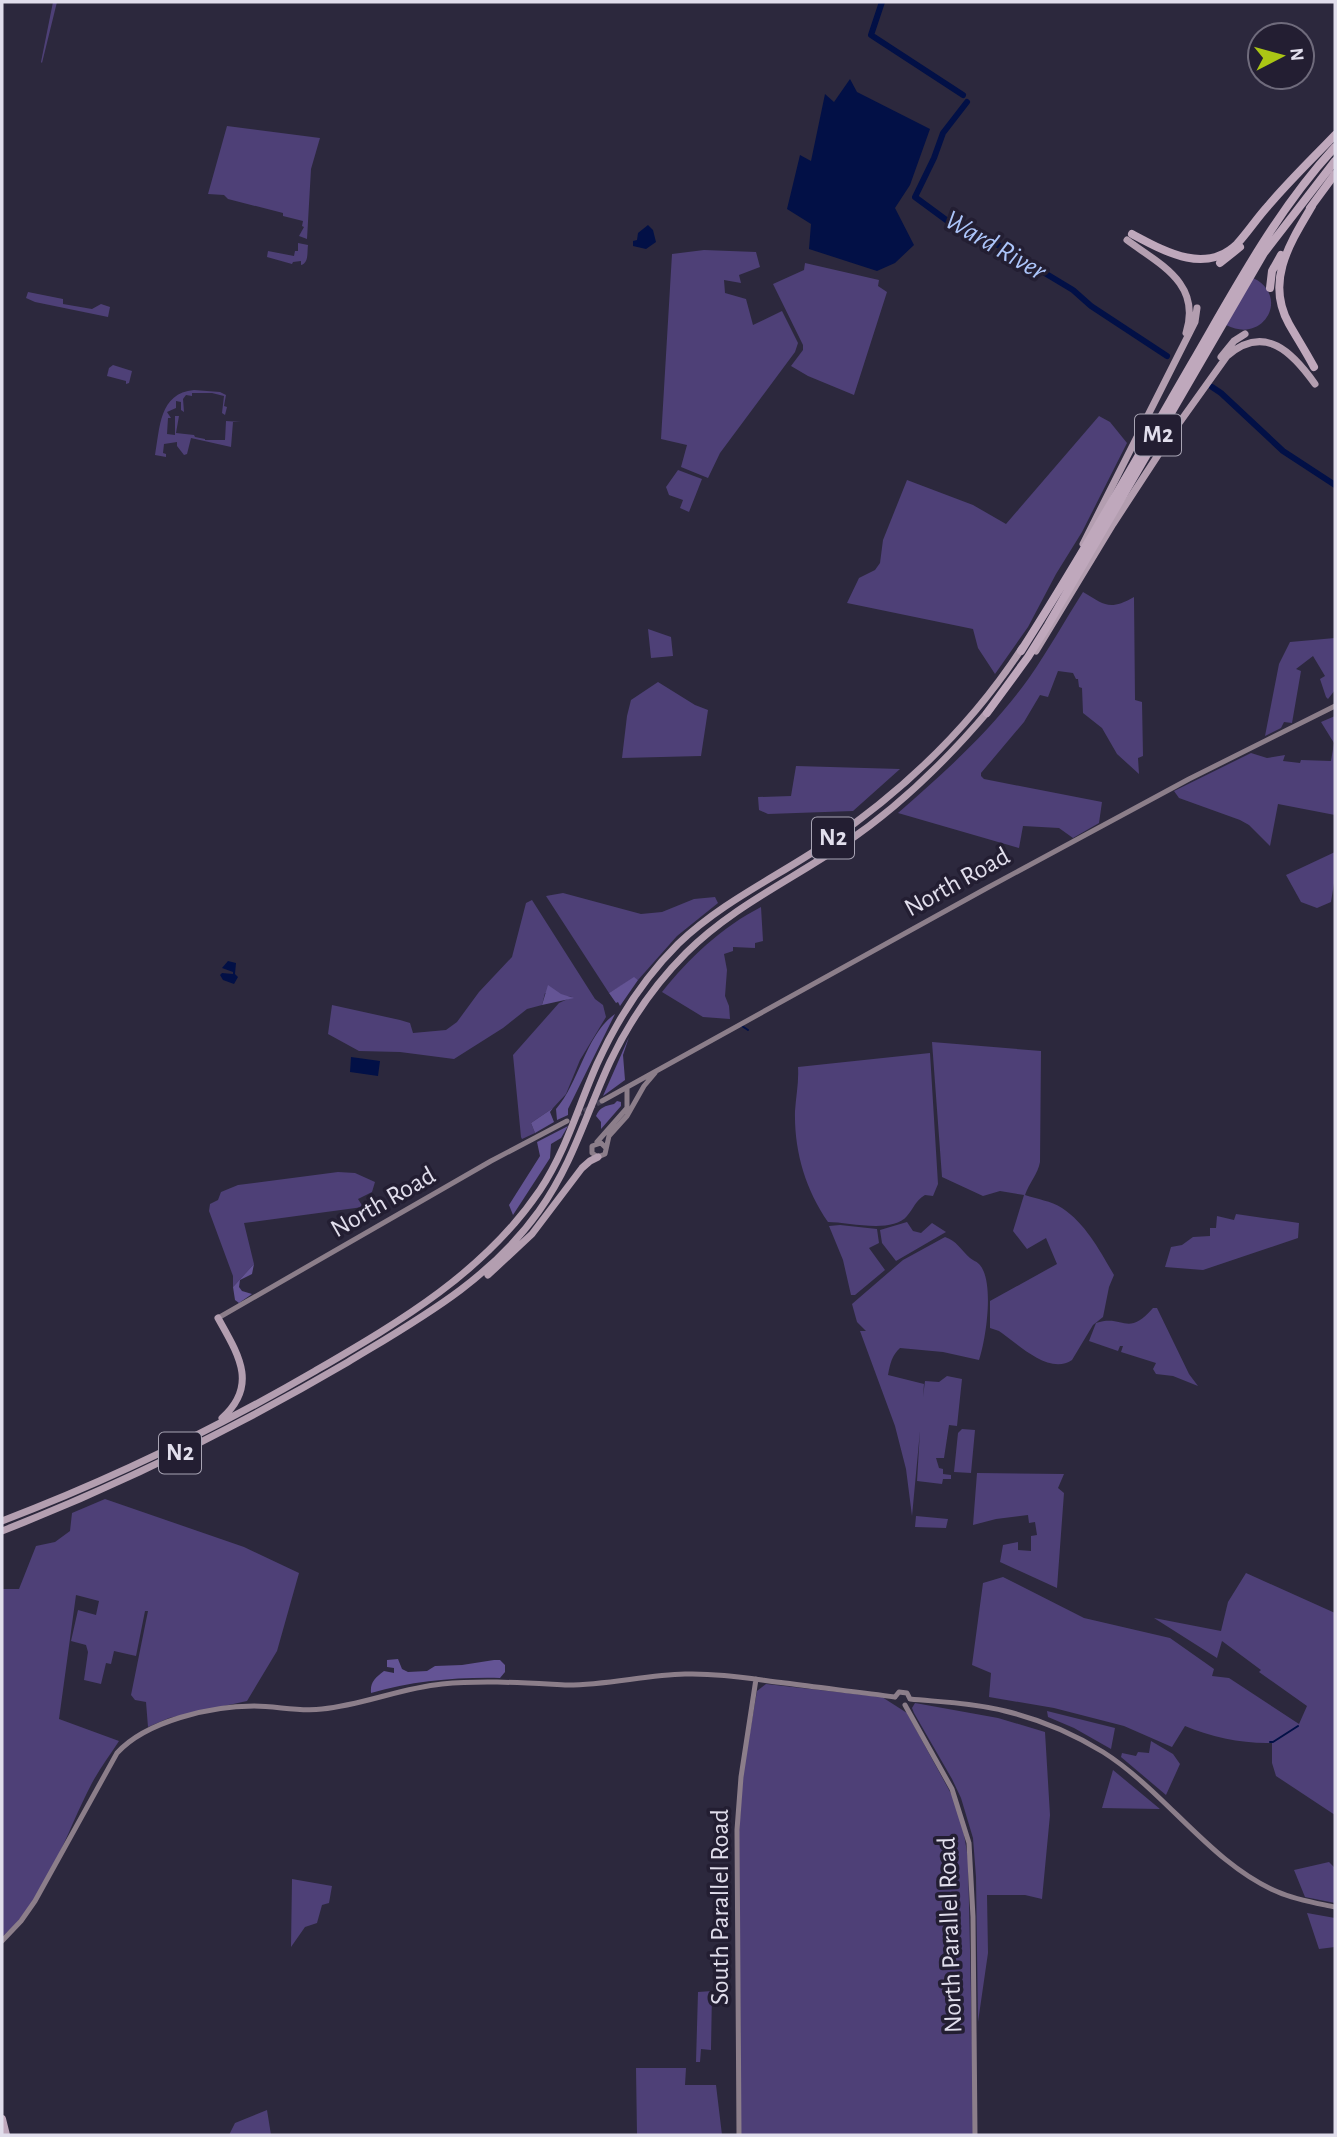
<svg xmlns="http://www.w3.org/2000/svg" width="1337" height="2137" viewBox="0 0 1337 2137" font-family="'Alegreya Sans',sans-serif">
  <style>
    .green { fill: #4e4077 }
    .forest { fill: #645495 }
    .water { fill: #021046 }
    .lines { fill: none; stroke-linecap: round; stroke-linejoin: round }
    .stream { stroke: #021046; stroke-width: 2 }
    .river { stroke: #021046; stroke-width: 6 }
    .secondary-tunnel { stroke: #474357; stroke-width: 5; stroke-dasharray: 5 2.5; stroke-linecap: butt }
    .secondary { stroke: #8c7e8a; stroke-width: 5 }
    .trunk { stroke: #b39eb0; stroke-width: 7 }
    .motorway { stroke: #bfa8bc; stroke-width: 8 }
    .labels { text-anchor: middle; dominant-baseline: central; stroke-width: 7; stroke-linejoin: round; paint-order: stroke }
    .shield { fill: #231e32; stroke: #a8a4b4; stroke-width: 2 }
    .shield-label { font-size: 24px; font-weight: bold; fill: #e1deec }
    .street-label { font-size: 26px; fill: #e1deec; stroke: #231e32 }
    .water-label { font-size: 28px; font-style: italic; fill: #acc5fa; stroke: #231e32 }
  </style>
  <rect width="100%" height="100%" fill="#2c283d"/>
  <path class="green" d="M53,2H57L42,63L41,62Z
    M227,126L320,138L311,169L307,239L299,236L304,227L302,226L303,221L283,216V213L228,199L224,195L208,194Z
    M298,243L308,245C307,252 309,263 301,265V261L293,262L292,264L267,257L268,251L294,256L295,251H298Z
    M704,250L756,252L760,267L739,275L741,283L724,280L725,293L746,299L753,325L782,311L798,343L795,352L720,453L708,478L681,467L687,445L661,439L672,254Z
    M805,263L879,280L878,286L887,292L854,395L808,376L791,366L803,350V345L773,284L804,270Z
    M1253,278C1290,295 1265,345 1226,325Z
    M28,292L63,299V304L92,309L101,304L110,307L108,317L35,302L26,298Z
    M113,365L132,371L129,383L126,384V381L107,376L109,368Z
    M194,390L220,392L226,395L224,406L227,407L225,415L222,413L224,396L212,393H192V396L186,395L183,399L184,412L181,410V402L176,401V408L167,412L171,418H168L167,434L175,435V416H179L176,433L194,435L195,437L205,439V440H225L226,421L241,422H233L231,447L191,438L187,454L184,455L177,446V442L164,444L163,453L166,454V457L155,455C160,428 159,393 194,390Z
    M1099,416L1110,422L1127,443L1082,532L1056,574L1028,627L995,674L978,648L973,629L847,603L859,578L875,570L880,563L883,540L907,480L973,505L1006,524Z
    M678,470L702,479L689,512L680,508L683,500L669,495L666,487Z
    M1083,592C1105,605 1109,611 1134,597L1135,700L1142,702L1143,756L1138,758L1139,774L1117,754L1102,728L1083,713L1082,688L1079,687L1078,679H1076L1073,673L1058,671L1048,697L1040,695L1024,722L981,773V776L984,779L1102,802L1099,823L1073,838L1059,828L1023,826L1019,848L898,813C945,772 992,730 1029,678C1048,651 1065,620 1083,592Z
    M648,629L671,637L673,656L651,658Z
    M1335,638V690L1328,699L1326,697L1320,679L1325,676L1313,656L1296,669L1301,671L1292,723L1284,722L1281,728L1265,736L1279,664L1290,642Z
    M658,682L695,705L708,710L701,756L622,758L627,716L631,700Z
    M1335,716V815L1278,804L1270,846L1249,825L1240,820L1179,798L1174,791L1251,753L1267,758L1285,755L1283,761L1300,763L1301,760L1331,761L1334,743L1321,722Z
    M796,766L900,769L853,811L768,814L759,810L758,797L791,796Z
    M1335,852V877L1331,902L1317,908L1301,902L1286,875Z
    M563,893L641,914L662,912L694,899L715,897L718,903L677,936L638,980L634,978L609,993L546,896Z
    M532,900L595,999L603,1005L606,1017L580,1060L566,1094L553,1108L531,1123L535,1133L522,1139L521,1137L513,1055L559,1003L572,997L545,993L542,1005L527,1009L503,1028L454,1059L400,1052L359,1051L328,1034L332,1005L400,1020L410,1023L413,1033L446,1030L457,1022L479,992L512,957L526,903Z
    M761,907L763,941L755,943V948L733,947V951L724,954L727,970L725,996L729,1006L730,1019L703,1017L662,992C689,958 722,927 761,907Z
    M932,1042L1041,1051L1040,1162C1038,1174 1029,1183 1025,1195C1037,1199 1051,1201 1062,1208C1086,1224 1100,1251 1114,1275L1109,1287L1103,1317L1093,1325L1072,1360C1049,1376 1017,1343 999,1331L990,1328V1301L1057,1264L1046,1238L1027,1249L1013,1231L1024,1195L1000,1191L983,1196L942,1177Z
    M930,1053L938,1184L933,1196L925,1195C915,1201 914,1208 907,1216C892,1234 848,1222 828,1222C805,1189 794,1150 795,1111C796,1096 799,1082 798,1067Z
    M338,1172L355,1173L375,1182L372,1192L358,1199L363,1207L244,1223L254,1264L233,1287V1276L209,1211L210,1204L218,1200L221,1192L238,1185Z
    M1236,1214L1299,1223L1298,1238L1203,1270L1165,1267L1171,1247L1182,1245L1193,1237L1210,1236V1228H1216L1217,1216L1234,1220Z
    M907,1222L913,1231L921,1233L932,1223L946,1232L896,1261L882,1243L880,1230Z
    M840,1225L877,1229L879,1243L869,1248L885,1270L855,1295H851L843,1260L829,1226Z
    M945,1237C957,1241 960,1249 970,1258C972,1260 976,1261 979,1264C995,1280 986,1340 979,1360L943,1352L900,1348C892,1355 890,1364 888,1375L924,1384L923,1397L925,1381L939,1382L947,1376L962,1379L957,1426L949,1425L944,1458H936L939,1468L943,1469V1474L951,1475V1479H943L942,1484L917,1481L920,1431L912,1516L906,1469L895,1426L860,1331H866L857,1322L852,1304L903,1260Z
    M1153,1308H1157L1189,1374L1198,1386L1173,1376L1156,1374L1153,1369L1156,1363L1121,1352L1123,1346H1120L1118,1351L1089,1341L1096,1323C1124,1314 1127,1338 1153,1308Z
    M962,1429L975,1430L971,1473L954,1472L958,1433Z
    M977,1473L1064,1474L1058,1488L1064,1493L1057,1588L1000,1562L1003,1545L1018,1542V1550L1031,1551V1536L1037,1535L1035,1522L1029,1523L1028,1515L996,1519L973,1525Z
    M105,1499L244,1547L299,1573L277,1651L247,1701L169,1718L148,1727L146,1702L135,1700L131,1695L148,1611H145L136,1656L114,1651L111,1664L106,1663L101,1684L84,1680L88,1652L86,1645L71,1641L78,1610L96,1615L99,1601L76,1595L59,1719L119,1741C110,1755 100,1768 92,1783C65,1834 48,1898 2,1937V1589H19L36,1546L55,1542L70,1531L72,1513Z
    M916,1516L948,1519L946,1528L915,1527Z
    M1246,1573L1335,1613V1815L1276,1776L1272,1763V1743C1244,1744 1211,1737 1185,1726L1172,1747L1124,1726L1054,1708L989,1697L991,1673L972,1665L983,1583L1003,1577L1084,1618L1170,1638L1214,1669L1212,1676L1229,1678L1299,1724L1307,1706L1259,1672L1261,1670L1222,1641L1217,1658L1154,1618L1221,1631L1228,1602Z
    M766,1684L882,1697L907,1713L954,1799L961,1817L968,1858L974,2135H741L739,1832L743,1773L757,1691Z
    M915,1703L998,1718L1045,1732L1050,1815L1042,1899L1025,1895H987L988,1953L978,2022L976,1877L973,1838L961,1798L952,1779L914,1713L912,1708Z
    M1047,1711L1115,1728L1111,1749L1074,1728L1048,1717Z
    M1151,1741L1173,1754L1180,1764L1166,1795L1121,1757L1122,1753L1136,1756L1138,1752L1149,1753Z
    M1113,1770L1160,1809L1102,1808Z
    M1329,1862L1335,1868V1903L1305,1897L1294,1870Z
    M292,1879L332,1886L329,1903L322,1905L317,1923L305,1927L291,1947Z
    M1307,1913L1335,1918V1947L1319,1949Z
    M712,1991L711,2050L701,2049L700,2062H696L698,1992Z
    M636,2068H686L685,2085H716L722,2135H637Z
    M267,2110L271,2135H229L235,2123Z"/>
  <path class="forest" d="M634,977L638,980L620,1006L618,1002L616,1003L609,993Z
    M548,985L561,994L574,998L542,1005Z
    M615,1014L568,1109V1115L557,1120L556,1109C579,1083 586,1034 615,1014Z
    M629,1037L623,1055L625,1080L603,1096Z
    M617,1101L621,1102V1106L601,1129V1122L596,1116C600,1107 605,1106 614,1104Z
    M553,1108L550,1112L554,1122L535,1133L531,1123Z
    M568,1126L561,1138L551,1144L550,1158L513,1215L509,1205L540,1156L537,1142Z
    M254,1264L252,1274L240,1280L239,1287L242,1291L252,1294L239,1303L235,1300L233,1287Z
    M398,1659L402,1669L408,1672L427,1671L435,1666L462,1665L494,1660H500L505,1665V1672L500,1678C458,1677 412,1681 371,1693C370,1682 375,1678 384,1671L394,1673V1668L387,1667V1660Z"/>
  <path class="water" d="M850,79L857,92L930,129L910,185L895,208L914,245L895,263L877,271L809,249L811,224L787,209L800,155L811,161L825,94L834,102Z
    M648,225L653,230L656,242L646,249L633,246V241L637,240L638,233Z
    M228,961L236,963L235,974L238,977L234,984L223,980L220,975L222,973L233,974V972L222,968Z
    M351,1057L380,1061L378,1076L350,1072Z"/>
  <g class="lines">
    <path class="stream" d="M742,1026L748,1030
      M2,1054V1071
      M1270,1742H1273L1298,1726"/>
    <path class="river" d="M882,2L871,35L963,95
      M967,102L943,133L934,158L915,197L953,225L1000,246L1073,290L1091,306L1167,356
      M1212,387L1221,393L1283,451L1335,485"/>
    <path class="secondary-tunnel" d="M577,1115L602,1101"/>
    <path class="secondary" d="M602,1101L987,888L1189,779L1335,706
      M597,1142L627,1108V1087
      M606,1148L601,1143L592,1146V1153L598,1157L605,1154L609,1136L627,1116L644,1086L655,1073
      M218,1318L491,1161L567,1121
      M895,1697L899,1692L907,1693L910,1699
      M910,1699C941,1702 974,1703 1005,1711C1039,1719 1074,1734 1103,1752C1165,1791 1212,1865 1278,1892C1296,1900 1316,1903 1335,1907
      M905,1705L952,1789L969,1843L973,1917L975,2135
      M2,1941L21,1921L35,1901L117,1753C146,1721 211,1706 254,1706C277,1706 299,1712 322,1709C363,1705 401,1688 442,1684C484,1680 526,1683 568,1685C607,1685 646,1675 685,1674C718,1673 752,1679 785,1683C822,1688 859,1692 895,1697
      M739,2135L737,1830L741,1777L756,1679"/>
    <path class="trunk" d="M1127,240C1159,264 1202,283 1186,333
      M1221,357L1234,341L1245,334
      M1083,544L1195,322L1197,308
      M1036,651L1113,524L1177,426L1227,356C1265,323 1293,353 1315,384
      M488,1275L532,1234L582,1168L590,1161L598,1157
      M218,1318C238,1354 259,1385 222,1418
      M2,1521C110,1480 215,1429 315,1371C399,1322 484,1273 540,1190C566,1151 578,1107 597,1064C617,1020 644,978 678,944C723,901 777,877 827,843C903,791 972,725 1022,648
      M2,1531C122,1484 237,1427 348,1362C419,1319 489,1281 539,1211C573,1163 586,1114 610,1062C629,1022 655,984 686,953C732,907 791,880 844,844C899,807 947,760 990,709"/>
    <path class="motorway" d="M1312,206C1290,243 1265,281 1289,324C1297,338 1306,352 1314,367
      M1310,208L1335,174
      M1132,234C1164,251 1205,275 1237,244C1248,232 1257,218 1268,206C1289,181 1313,158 1335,135
      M1220,263L1240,247
      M1270,288L1272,271L1281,255
      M1021,651C1081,557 1136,460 1192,363C1235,289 1276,211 1335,147
      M987,713L1028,657L1048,625L1264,253L1335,161
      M2,2119L6,2135"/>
  </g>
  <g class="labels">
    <g class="shield">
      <rect x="1135" y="414.5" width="46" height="41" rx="5"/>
      <rect x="812" y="817.5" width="42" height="41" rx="5"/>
      <rect x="159" y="1432.5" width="42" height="41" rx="5"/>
    </g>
    <g class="shield-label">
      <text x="1158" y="435">M2</text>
      <text x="833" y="838">N2</text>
      <text x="180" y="1453">N2</text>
    </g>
    <g class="street-label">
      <text transform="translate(957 882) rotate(-29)">North Road</text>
      <text transform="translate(383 1202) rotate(-30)">North Road</text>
      <text transform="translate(720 1907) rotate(-90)">South Parallel Road</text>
      <text transform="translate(950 1935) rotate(-92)">North Parallel Road</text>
    </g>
    <g class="water-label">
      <text transform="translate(995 246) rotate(30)">Ward River</text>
    </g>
  </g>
  <rect width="1337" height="2137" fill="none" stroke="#e1deec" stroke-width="7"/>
  <g transform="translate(1281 56) rotate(84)"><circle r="33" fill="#231e32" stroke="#6f6b7c" stroke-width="2"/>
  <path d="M0-5L12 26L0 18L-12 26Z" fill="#abc615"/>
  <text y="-10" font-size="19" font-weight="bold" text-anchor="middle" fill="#e1deec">N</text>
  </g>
</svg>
